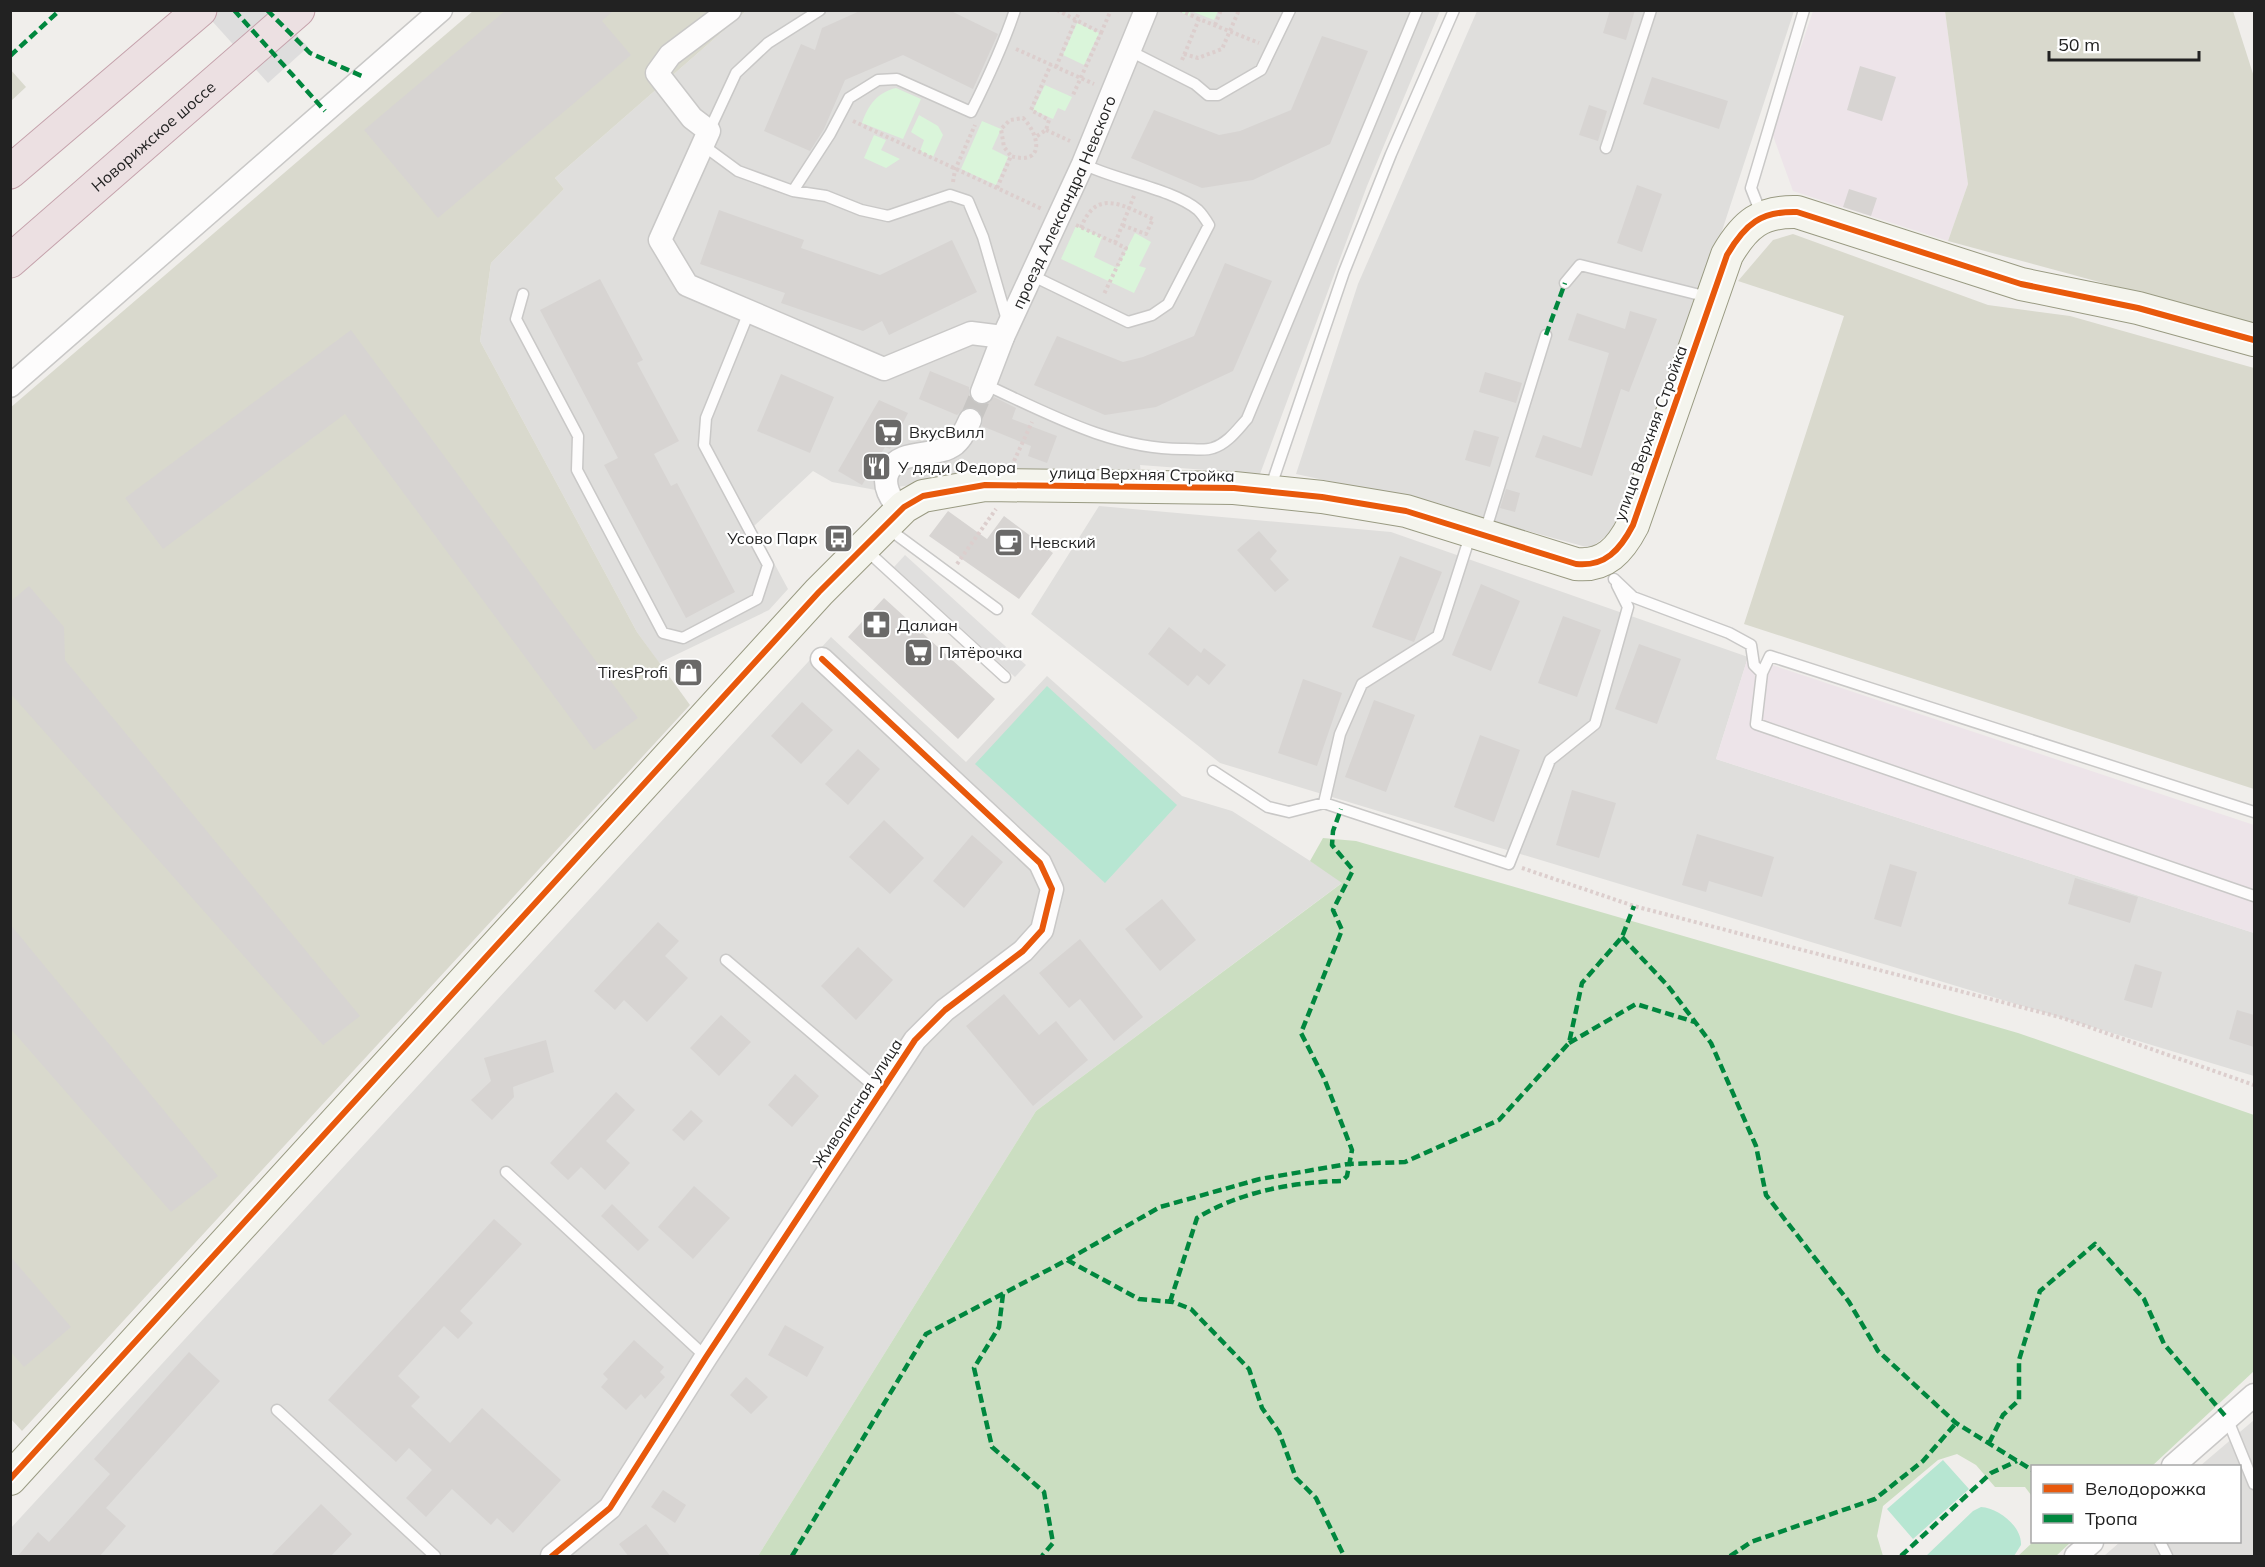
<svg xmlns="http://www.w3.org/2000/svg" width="2265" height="1567" viewBox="0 0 2265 1567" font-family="Mulish,sans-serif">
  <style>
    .residential { fill: #dfdedc }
    .industrial { fill: #ede4e9 }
    .construction { fill: #d9d9cd }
    .forest { fill: #cbdec1 }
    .park { fill: #daf5da }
    .pitch { fill: #b7e6d2 }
    .parking { fill: #e0dfde }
    .pier { fill: #dedddd }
    .building { fill: #d7d4d2 }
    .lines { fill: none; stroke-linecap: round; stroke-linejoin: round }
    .street-tunnel { stroke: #c7c5c3; stroke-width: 22; stroke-dasharray: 22 11; stroke-linecap: butt }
    .lane-casing { stroke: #c9c8c7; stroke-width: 13 }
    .street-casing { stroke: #c9c8c7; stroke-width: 25 }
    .secondary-casing { stroke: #999a82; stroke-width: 34 }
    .highway-casing { stroke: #c5a2ac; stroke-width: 35 }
    .path { stroke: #dccecd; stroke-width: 4; stroke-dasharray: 3 3; stroke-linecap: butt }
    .lane { stroke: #fdfcfc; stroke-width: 10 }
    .street { stroke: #fdfcfc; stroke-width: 22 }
    .secondary { stroke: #f4f4ed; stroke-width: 32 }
    .highway { stroke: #ece0e2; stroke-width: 33 }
    .quiet { stroke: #00873e; stroke-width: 4.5; stroke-dasharray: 9 4.5; stroke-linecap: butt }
    .cycleway-casing { stroke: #fff; stroke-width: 10 }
    .cycleway { stroke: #e8590c; stroke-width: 6 }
    .labels { text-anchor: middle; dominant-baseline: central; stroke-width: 4.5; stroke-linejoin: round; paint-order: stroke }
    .street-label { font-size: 16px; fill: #222; stroke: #fff }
    .poi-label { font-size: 16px; fill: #222; stroke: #fff; text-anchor: start }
  </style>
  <rect width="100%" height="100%" fill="#f0eeeb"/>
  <path class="residential" d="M746,11H1440L1367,186L1260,474L1140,465L1141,473L982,475L876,490L832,482L813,471L754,526L788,589L769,610L659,663L637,632L480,341L491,263L564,189L555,178Z
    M1477,11H1794L1701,295L1613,531L1590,548L1404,497L1296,474L1358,284Z
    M1099,506L1391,532L1748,657L1716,759L2254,933V1076L1220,763L1031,614Z
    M831,637L966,762L1047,676L1182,796L1232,811L1343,882L1036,1111L758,1556H11L10,1529Z
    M2254,1420V1556H2104L2120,1542H2240V1466H2200Z"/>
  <path class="industrial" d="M1813,11H1945L1968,184L1948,241L1793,191L1772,133Z
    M1748,657L2254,825V933L1716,759Z"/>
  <path class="construction" d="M473,11H746L555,178L564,189L491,263L480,341L637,632L690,705L22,1431L10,1418V408Z
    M1945,11H2233L2254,77V324L1948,241L1968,184Z
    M10,69L26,87L11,101H10Z
    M1793,234L1988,305L2070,316L2254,368V789L1744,624L1844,316L1738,281L1773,240Z"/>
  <path class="forest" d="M1323,838L1356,841L2018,1033L2254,1115V1371L2152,1466H2032V1507L2031,1495L2025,1487H1995L1976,1465L1957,1454L1938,1460L1883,1506L1877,1536L1883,1556H758L1036,1111L1342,883L1310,861Z
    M2033,1542H2071L2056,1556H2018Z"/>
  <path class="park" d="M1178,11H1218L1214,20L1191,11L1189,16Z
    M1077,23L1099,33L1084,65L1063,55Z
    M1045,85L1072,97L1065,111L1058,108L1053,119L1033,110Z
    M896,88L921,99L903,139L862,123C868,105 878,92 896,88Z
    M919,115L938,126L943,135L933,157L920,151L924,140L911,132Z
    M982,121L1001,129L992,149L1008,157L996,185L961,169Z
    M874,135L886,140L881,150L900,159L886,168L864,158Z
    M1076,226L1102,237L1094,257L1117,268L1135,233L1151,242L1139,266L1146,268L1134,293L1061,259Z"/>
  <path class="pitch" d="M1047,686L1177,805L1105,883L975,764Z
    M1943,1460L1969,1489L1913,1539L1887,1509Z
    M1981,1507C1998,1508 2022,1526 2021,1545L2014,1556H1926L1973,1511Z"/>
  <path class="parking" d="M905,555L1026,665L1015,677L894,567Z"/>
  <path class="pier" d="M203,11H275L308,47L268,83Z"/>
  <path class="building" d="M506,10H614L602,21L631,55L438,218L364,130Z
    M862,10H949L998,34L973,89L903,55L845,80L824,129L810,151L764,131L801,44L815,50L822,28Z
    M1610,10H1635L1626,40L1603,33Z
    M1322,36L1368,51L1330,144L1253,180L1202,188L1131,158L1154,110L1219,135L1240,131L1291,110Z
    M1860,66L1896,77L1882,121L1847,110Z
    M1652,77L1728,101L1719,129L1643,104Z
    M1589,105L1607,111L1598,141L1579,135Z
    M1637,185L1662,194L1642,252L1617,243Z
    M1849,189L1877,198L1871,216L1843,207Z
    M719,210L804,240L801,248L880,275L952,240L977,292L889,335L882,321L863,331L781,303L785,293L700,264Z
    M1225,263L1272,281L1233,371L1156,407L1105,415L1034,385L1057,336L1123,362L1143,357L1194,336Z
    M600,279L643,360L637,363L679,441L654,454L671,486L677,483L735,592L686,618L604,465L618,458L540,310Z
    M1630,311L1657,319L1629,392L1621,389L1592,476L1535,457L1543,435L1581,448L1609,353L1568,340L1577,313L1625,329Z
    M351,330L638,718L594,750L345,414L163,549L125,498Z
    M930,371L969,387V395L977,404L985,405L994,397L1016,408L1012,419L1057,436L1047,463L1028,456L1031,446L982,426L983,418L976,408L963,409L957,415L919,399Z
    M1485,372L1522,383L1516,403L1479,392Z
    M781,374L834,397L810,453L757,431Z
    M879,400L908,413L890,449L885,447L862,485L838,471Z
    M1474,430L1499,437L1490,467L1465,460Z
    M1506,489L1520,493L1515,512L1500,508Z
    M948,511L987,539L1004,516L1053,553L1019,599L929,536Z
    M1259,531L1277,551L1270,559L1289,580L1275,592L1237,550Z
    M1400,556L1442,572L1414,642L1372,627Z
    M1481,584L1520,601L1491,671L1452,655Z
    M29,586L64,627L65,660L360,1016L323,1045L10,693V602Z
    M884,598L995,699L958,739L848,637Z
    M1563,616L1601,630L1577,697L1538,683Z
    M1169,627L1201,653L1204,648L1226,665L1209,685L1197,675L1188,686L1148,654Z
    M1639,644L1681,659L1657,724L1615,709Z
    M1303,679L1342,693L1317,766L1278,753Z
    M1374,700L1415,715L1386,792L1345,777Z
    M802,702L833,730L801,764L771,736Z
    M1480,735L1520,750L1494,822L1454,807Z
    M858,749L880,769L848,805L825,784Z
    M1572,790L1616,803L1599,858L1556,845Z
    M884,820L924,858L890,894L849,857Z
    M1697,834L1774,857L1762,897L1709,881L1706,892L1682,885Z
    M972,835L1003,862L964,908L933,881Z
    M1890,864L1917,872L1901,927L1874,919Z
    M2075,878L2138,897L2130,923L2068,904Z
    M1162,899L1196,940L1160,971L1125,929Z
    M658,922L679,941L665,956L688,978L647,1022L624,1000L615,1010L594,991Z
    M10,924L218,1176L171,1212L10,1028Z
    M1080,939L1143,1017L1114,1041L1080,999L1069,1008L1039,973Z
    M858,947L893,980L856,1020L821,986Z
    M2135,964L2162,972L2152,1008L2124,1000Z
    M1004,994L1039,1035L1056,1021L1088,1060L1033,1106L966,1026Z
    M2237,1010L2254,1015V1047L2229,1039Z
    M721,1015L751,1042L719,1076L690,1048Z
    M546,1040L554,1072L513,1087L514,1097L492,1120L471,1100L491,1081L484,1058Z
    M795,1074L819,1096L792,1127L768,1105Z
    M616,1092L635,1110L606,1141L630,1163L605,1190L581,1167L568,1180L550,1163Z
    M691,1110L703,1121L684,1141L672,1130Z
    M694,1186L730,1218L693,1259L658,1227Z
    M612,1204L649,1240L638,1251L601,1216Z
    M494,1219L522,1244L460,1311L473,1323L458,1339L444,1326L398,1376L420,1397L411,1406L450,1443L482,1408L561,1480L513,1533L497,1518L491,1525L452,1489L426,1517L406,1498L432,1470L409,1448L396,1462L328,1400Z
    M10,1256L71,1327L24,1367L10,1351Z
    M785,1325L824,1347L807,1377L768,1355Z
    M634,1340L664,1367L660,1372L665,1377L645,1399L641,1394L626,1410L601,1387L608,1379L603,1374Z
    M189,1352L220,1381L106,1508L126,1526L99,1557H17L38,1532L49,1542L110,1474L94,1459Z
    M746,1377L768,1397L751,1414L730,1395Z
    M663,1490L686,1505L675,1523L651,1507Z
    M321,1504L352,1534L330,1557H270Z
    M646,1524L671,1557H629L619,1544Z"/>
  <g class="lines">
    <path class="street-tunnel" d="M970,420L982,392"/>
    <defs>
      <path id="lane" d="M1130,51L1195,84L1208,95H1218L1261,70L1290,10
        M709,131L736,73L768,43L820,10
        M704,146L738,171L793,191L830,134L849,98L878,80L897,79L971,112C988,78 1003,46 1015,10
        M1606,148L1651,10
        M793,191L826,196L861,210L888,216L950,195L968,201L983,237L1007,320
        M1762,216L1751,188L1804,10
        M1033,276L1128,322L1152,315L1168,304L1209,225C1206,220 1202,214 1198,210C1173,189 1115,180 1083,164
        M1565,283L1580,265L1708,297
        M523,294L516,319L578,436L577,470L663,633L683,638L757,599L768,565L704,445L706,418L749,312
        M986,385C1049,414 1114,450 1185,449C1194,449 1205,451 1213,448C1228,443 1237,430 1247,419L1417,10
        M1270,489L1344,272L1391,154L1454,10
        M886,527L997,609
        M1485,532L1546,335
        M865,549L1005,677
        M1614,579L1633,597L1729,633L1751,645L1754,665L1762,673L1770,656L2254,812
        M1762,673L1756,724L2254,896
        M1213,771L1268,807L1289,812L1324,803L1509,864L1550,760L1595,724L1628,607L1617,585
        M1324,803L1340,734L1362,684L1438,636L1471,533
        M726,960L881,1092
        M506,1172L706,1357
        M277,1410L435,1556
        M2227,1418L2254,1484
        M2160,1542L2167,1556"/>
      <g id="street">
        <path d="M730,10L670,55L657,73L692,118L709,131L660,240L687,285L884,369L971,333L1003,337"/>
        <path d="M10,386L441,10"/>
        <path id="s1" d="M982,392L1003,337L1083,164L1146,10"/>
        <path d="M900,510C891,499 882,486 888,472C900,447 936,459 955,444C962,438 966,429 970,420"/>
        <path d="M2173,1466L2254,1395"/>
        <path d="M552,1556L610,1508L706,1357L915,1040L945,1010L1023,951L1042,930L1052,889L1040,863L822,659"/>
        <path d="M2076,1556L2092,1542"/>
      </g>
      <path id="secondary" d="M10,1479L819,592L904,507L923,496L985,485L1234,488L1322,497L1406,511L1576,564C1605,567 1620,550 1633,525L1727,255C1745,224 1761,211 1797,212L2021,284L2138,308L2254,340"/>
      <g id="highway">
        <path d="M10,172L200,10"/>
        <path id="s2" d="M10,261L298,10"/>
      </g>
    </defs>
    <use href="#lane" class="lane-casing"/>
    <use href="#street" class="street-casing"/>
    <use href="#secondary" class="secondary-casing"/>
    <use href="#highway" class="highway-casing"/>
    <path class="path" d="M1057,10L1101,33L1073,95
      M1180,10L1199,19
      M1215,25L1221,10
      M1101,33L1111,10
      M1016,49L1094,84
      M1184,54L1198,58L1222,49L1239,10
      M1182,60L1199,19L1259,43
      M1056,67L1080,10
      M853,121L1042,209
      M1046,130L1070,141
      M1037,136L1046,130L1049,120L1031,110L1051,64
      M953,182L955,170L975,125
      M997,188L1011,156C1045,166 1040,135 1023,118L1010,120L1001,129L1004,147L1011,156
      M1076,225L1126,248L1104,294
      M1081,228C1096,187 1124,206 1153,219L1146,234L1122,225
      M1115,243L1134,196
      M1014,461L1032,422
      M957,564L996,509
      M1522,868L1634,906L2063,1018L2254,1085"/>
    <use href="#lane" class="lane"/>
    <use href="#street" class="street"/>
    <use href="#secondary" class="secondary"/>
    <use href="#highway" class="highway"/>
    <path class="quiet" d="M234,10L325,111
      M267,10L310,53L364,77
      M10,56L60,10
      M1546,335L1565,283
      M1622,937L1668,986L1711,1043L1756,1146L1766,1195L1849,1302L1878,1351L1956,1423L2032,1470
      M1569,1043L1636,1004L1695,1022
      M1067,1260L1139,1299L1173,1302L1191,1309L1249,1369L1262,1408L1279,1432L1296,1478L1316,1498L1344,1556
      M1003,1294L999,1327L974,1368L992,1447L1044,1492L1053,1543L1042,1556
      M1170,1302L1197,1218C1239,1192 1293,1182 1342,1181L1347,1176L1352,1150L1324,1078L1301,1033L1342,930L1333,910L1353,870L1332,845L1333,831L1341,809
      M1989,1443L2003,1415L2019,1400V1360L2040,1291L2095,1244L2144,1299L2164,1344L2227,1418
      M792,1556L926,1334L1067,1260L1160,1207L1260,1179L1348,1164L1405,1162L1499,1120L1569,1043L1582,983L1622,937L1634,906
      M1730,1556L1751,1542L1875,1499L1923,1461L1956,1423
      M1901,1556L1991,1473L2017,1461"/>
    <defs>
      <path id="cycleway" d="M10,1479L819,592L904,507L923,496L985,485L1234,488L1322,497L1406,511L1576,564C1605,567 1620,550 1633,525L1727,255C1745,224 1761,211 1797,212L2021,284L2138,308L2254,340
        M552,1556L610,1508L706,1357L915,1040L945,1010L1023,951L1042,930L1052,889L1040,863L822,659"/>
    </defs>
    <use href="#cycleway" class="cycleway-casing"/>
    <use href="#cycleway" class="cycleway"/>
  </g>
  <defs>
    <symbol id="supermarket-square" viewBox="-11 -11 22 22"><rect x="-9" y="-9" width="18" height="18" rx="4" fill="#6a6968" stroke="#fff"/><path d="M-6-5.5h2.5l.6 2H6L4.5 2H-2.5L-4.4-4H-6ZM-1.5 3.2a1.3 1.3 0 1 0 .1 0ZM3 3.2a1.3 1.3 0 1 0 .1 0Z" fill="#fff"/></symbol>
    <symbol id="restaurant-square" viewBox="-11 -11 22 22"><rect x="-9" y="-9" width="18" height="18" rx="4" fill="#6a6968" stroke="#fff"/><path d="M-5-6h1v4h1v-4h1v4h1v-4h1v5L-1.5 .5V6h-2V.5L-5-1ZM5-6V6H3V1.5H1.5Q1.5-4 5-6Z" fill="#fff"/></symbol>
    <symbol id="bus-square" viewBox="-11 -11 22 22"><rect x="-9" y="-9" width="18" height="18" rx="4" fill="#6a6968" stroke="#fff"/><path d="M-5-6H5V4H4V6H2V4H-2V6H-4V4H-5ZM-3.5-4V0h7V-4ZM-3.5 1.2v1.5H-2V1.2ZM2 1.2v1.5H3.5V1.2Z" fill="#fff"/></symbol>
    <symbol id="cafe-square" viewBox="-11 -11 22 22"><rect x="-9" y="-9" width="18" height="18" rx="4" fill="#6a6968" stroke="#fff"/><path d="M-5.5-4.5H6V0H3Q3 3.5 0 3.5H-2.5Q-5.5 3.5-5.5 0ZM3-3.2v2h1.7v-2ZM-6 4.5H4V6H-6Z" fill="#fff"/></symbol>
    <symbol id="pharmacy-square" viewBox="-11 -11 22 22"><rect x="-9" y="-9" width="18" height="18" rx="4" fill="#6a6968" stroke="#fff"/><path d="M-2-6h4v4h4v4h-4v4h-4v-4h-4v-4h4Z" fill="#fff"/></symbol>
    <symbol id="shop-square" viewBox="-11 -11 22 22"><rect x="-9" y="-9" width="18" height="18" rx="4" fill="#6a6968" stroke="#fff"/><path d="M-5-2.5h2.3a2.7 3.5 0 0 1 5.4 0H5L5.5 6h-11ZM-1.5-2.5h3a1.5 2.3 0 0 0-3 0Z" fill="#fff"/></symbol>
  </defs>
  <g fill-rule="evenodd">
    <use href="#supermarket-square" x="872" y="416" width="33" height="33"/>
    <use href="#restaurant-square" x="860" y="450" width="33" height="33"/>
    <use href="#bus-square" x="822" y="522" width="33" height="33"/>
    <use href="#cafe-square" x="992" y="526" width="33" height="33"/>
    <use href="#pharmacy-square" x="860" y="608" width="33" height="33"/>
    <use href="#supermarket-square" x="902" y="636" width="33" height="33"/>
    <use href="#shop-square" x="672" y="656" width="33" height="33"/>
  </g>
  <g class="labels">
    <g class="street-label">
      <text stroke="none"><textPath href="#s2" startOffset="190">Новорижское шоссе</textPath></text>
      <text stroke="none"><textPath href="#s1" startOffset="207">проезд Александра Невского</textPath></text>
      <text transform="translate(1650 433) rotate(-70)">улица Верхняя Стройка</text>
      <text transform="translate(1142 474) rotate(1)">улица Верхняя Стройка</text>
      <text transform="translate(857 1103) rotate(-57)">Живописная улица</text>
    </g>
    <g class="poi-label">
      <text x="909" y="432">ВкусВилл</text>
      <text x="898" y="467">У дяди Федора</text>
      <text x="817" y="538" text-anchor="end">Усово Парк</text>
      <text x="1030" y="542">Невский</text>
      <text x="897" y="625">Далиан</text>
      <text x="939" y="652">Пятёрочка</text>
      <text x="668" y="672" text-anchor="end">TiresProfi</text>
    </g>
  </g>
  <rect width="2265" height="1567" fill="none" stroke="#222222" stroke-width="24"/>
  <rect x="2031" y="1465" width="210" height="78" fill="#ffffff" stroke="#a7a7a7" stroke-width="1.5"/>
  <rect x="2043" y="1484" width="30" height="9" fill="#e8590c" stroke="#a7a7a7" stroke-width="1.5"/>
  <text x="2085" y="1495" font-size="18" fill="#222222">Велодорожка</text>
  <rect x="2043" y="1514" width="30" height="9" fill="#00873e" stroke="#a7a7a7" stroke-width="1.5"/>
  <text x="2085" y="1525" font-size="18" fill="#222222">Тропа</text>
  <path d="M2049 51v9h150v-9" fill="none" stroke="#222222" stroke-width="3"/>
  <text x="2058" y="51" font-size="18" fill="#222222" stroke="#ffffff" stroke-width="4.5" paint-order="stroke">50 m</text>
</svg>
